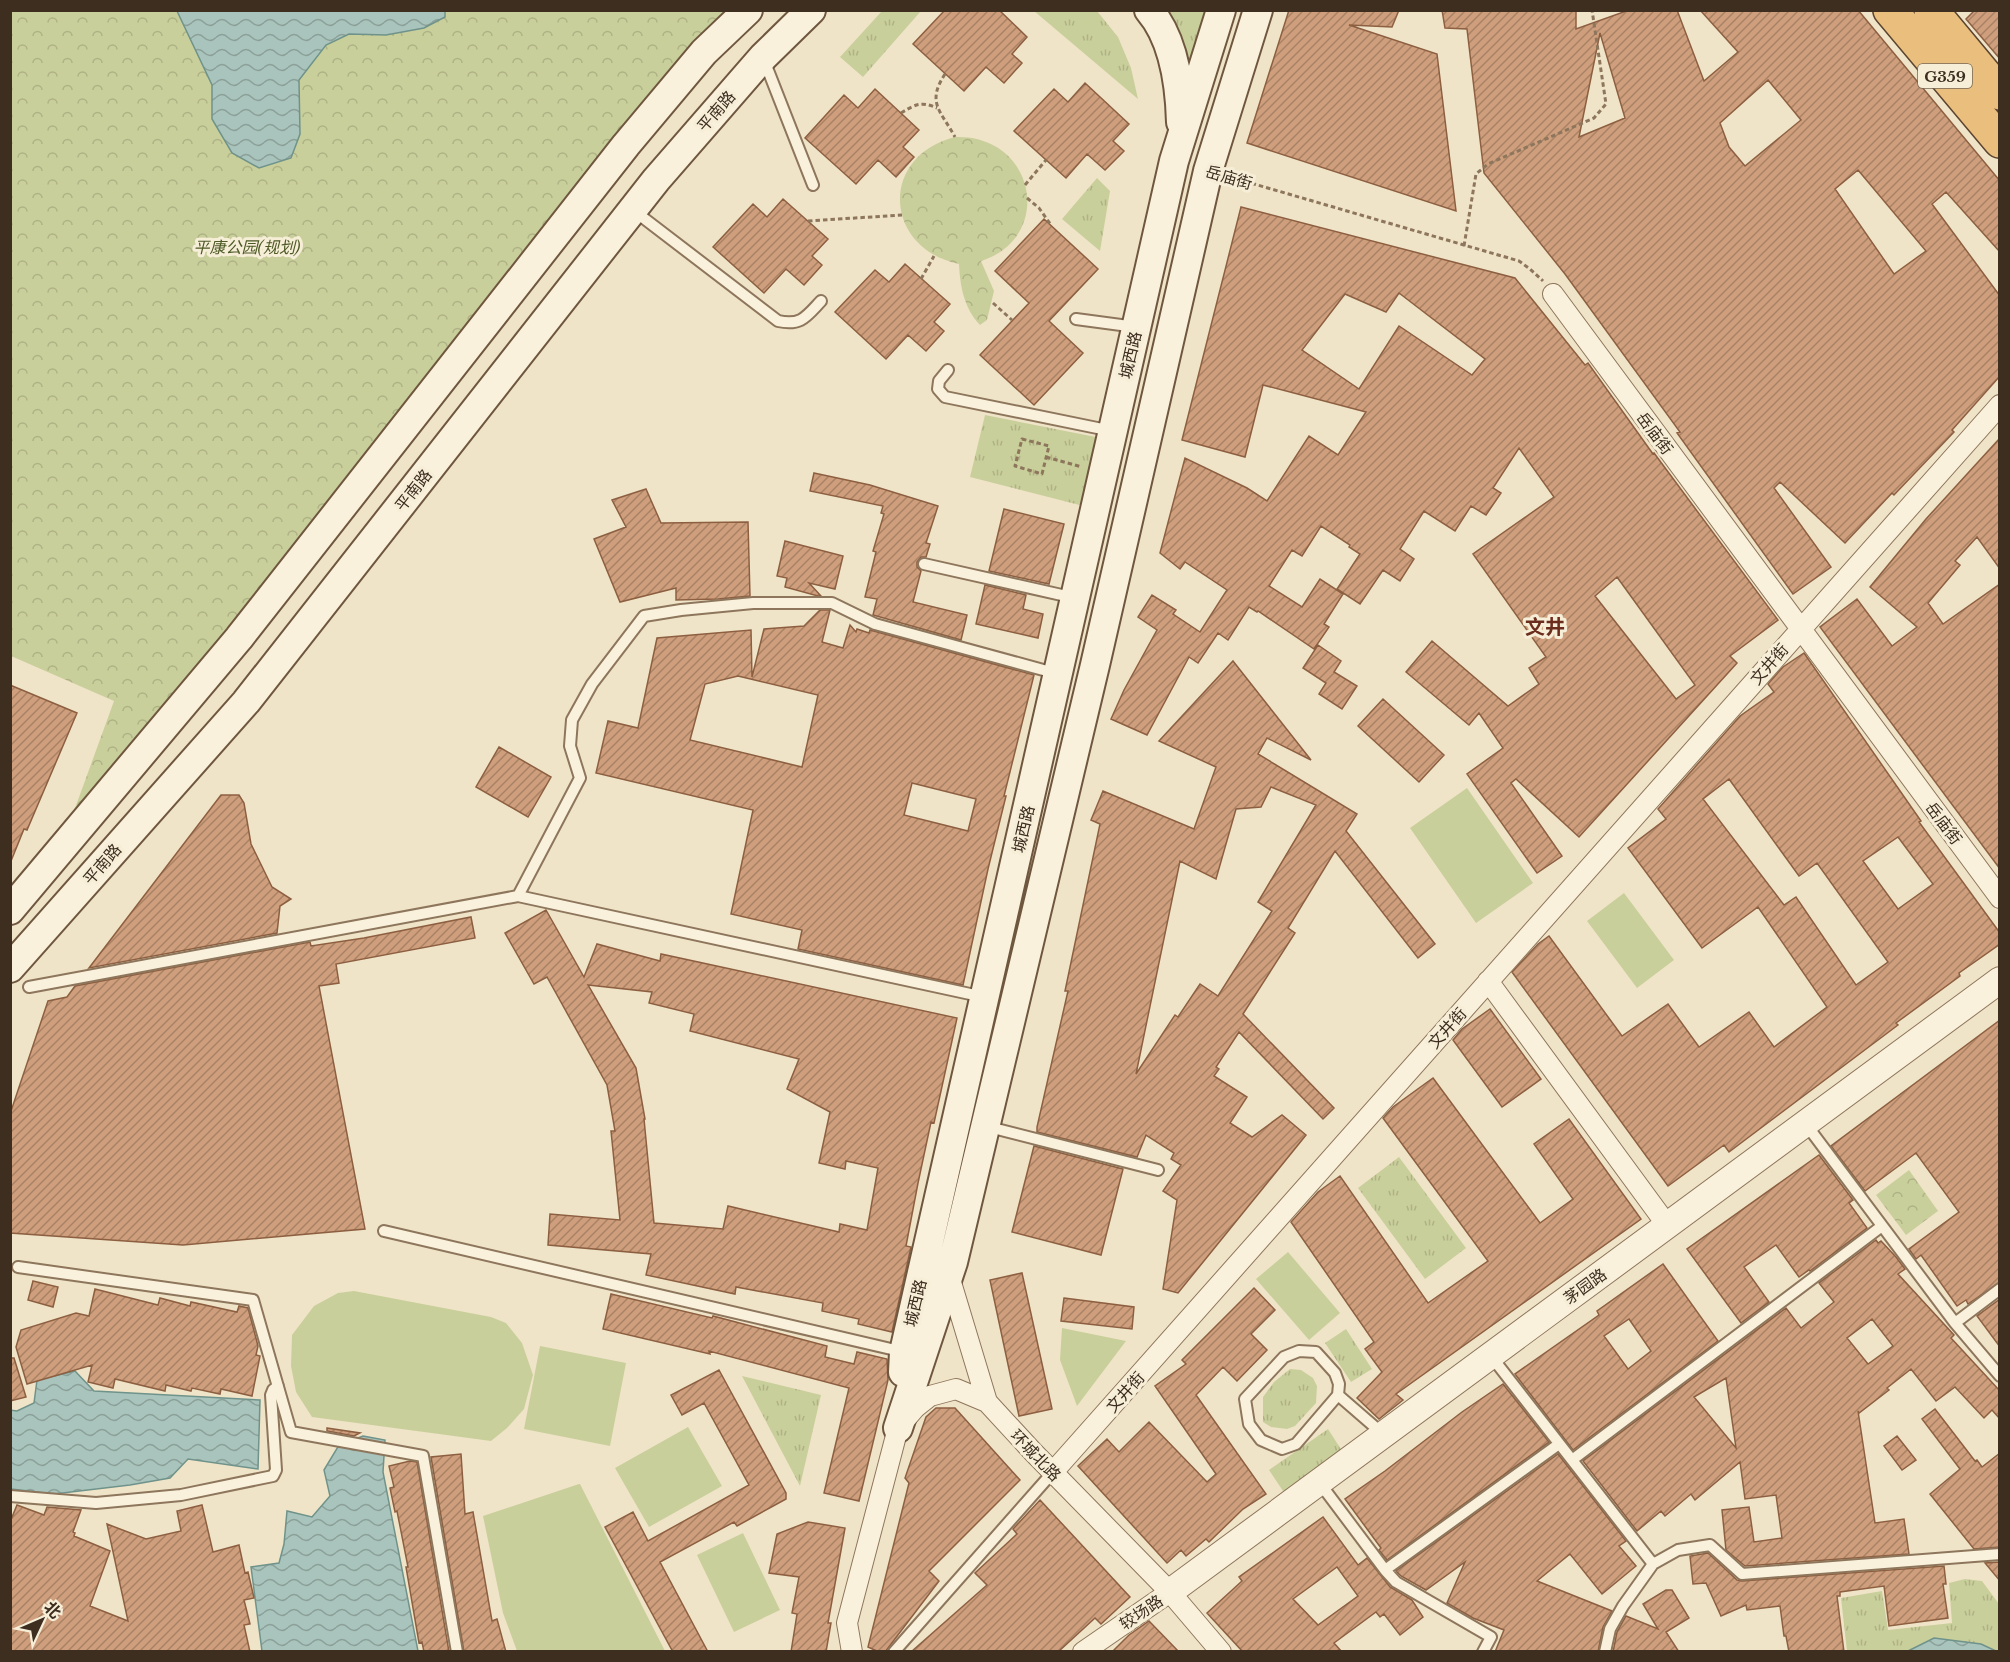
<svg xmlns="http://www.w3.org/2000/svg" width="2010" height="1662" viewBox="0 0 2010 1662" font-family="'Libre Baskerville','Noto Sans SC',serif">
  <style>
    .grass { fill: url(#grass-tufts) }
    .park { fill: url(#park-crowns) }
    .pitch { fill: #c9cf9b }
    .water { fill: url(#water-waves); stroke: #6f938a; stroke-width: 1.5 }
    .building { fill: url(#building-hatch); stroke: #8d5f41; stroke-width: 1.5; fill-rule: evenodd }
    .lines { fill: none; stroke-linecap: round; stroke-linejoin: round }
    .service-casing { stroke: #8d765c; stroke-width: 14 }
    .minor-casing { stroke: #8d765c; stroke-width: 22 }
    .tertiary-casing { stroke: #8d765c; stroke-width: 28 }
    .secondary-casing { stroke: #6f573f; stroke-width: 32 }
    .trunk-casing { stroke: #5b4430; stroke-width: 36 }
    .path { stroke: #8d765c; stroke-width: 3; stroke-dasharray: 4.5 3; stroke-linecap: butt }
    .service { stroke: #faf1dc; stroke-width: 10 }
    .minor { stroke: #faf1dc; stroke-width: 20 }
    .tertiary { stroke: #faf1dc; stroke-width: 26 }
    .secondary { stroke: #faf1dc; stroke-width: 28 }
    .trunk { stroke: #eabe7c; stroke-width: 33 }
    .labels { text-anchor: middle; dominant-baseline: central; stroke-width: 6; stroke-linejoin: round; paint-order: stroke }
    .shield { fill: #f7eed8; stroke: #756857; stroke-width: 1.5 }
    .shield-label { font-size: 15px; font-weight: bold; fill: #3d2e20 }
    .street-label { font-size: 16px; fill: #3d2e20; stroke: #f7eed8 }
    .park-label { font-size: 16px; font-style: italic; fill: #4d5a26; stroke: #f7eed8 }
    .quarter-label { font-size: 20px; font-weight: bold; fill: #6b2e1e; stroke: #f7eed8 }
  </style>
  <defs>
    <pattern id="grass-tufts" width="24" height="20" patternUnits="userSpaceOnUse" patternTransform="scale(1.5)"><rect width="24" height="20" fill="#c9cf9b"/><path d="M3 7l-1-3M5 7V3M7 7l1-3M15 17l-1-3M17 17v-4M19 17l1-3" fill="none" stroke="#aeb285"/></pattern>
    <pattern id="park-crowns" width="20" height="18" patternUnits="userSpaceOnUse" patternTransform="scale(1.5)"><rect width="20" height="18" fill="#c9cf9b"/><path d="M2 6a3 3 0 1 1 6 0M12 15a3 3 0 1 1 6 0" fill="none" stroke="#aeb285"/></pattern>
    <pattern id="water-waves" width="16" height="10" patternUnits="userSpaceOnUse" patternTransform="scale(1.5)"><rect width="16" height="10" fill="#a9c4bc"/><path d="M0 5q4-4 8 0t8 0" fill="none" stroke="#8ba098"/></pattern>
    <pattern id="building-hatch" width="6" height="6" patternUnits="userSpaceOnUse" patternTransform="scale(1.5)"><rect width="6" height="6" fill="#cf9f7d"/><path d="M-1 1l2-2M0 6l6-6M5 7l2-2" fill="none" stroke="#a98266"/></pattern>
  </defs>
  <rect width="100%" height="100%" fill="#f0e4c8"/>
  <path class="grass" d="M882,11H921L863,77L840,57Z
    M1034,11H1097L1118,37L1131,68L1138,99Z
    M1161,11H1206L1186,72Z
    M1097,178L1110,191L1100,251L1062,219Z
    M985,415L1111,440L1095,509L970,477Z
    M1399,1157L1466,1248L1425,1279L1358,1188Z
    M1346,1329L1372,1369L1351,1382L1325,1343Z
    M1290,1369L1301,1370L1313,1378L1317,1386L1316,1403L1295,1426L1287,1429L1271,1427L1263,1422V1397L1274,1382Z
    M742,1376L821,1395L800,1486Z
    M1328,1429L1344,1454L1285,1494L1269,1470Z
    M1965,1579L1982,1581L1999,1604V1651H1847L1841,1598L1882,1591L1888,1630L1952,1623L1949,1583Z"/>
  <path class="park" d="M11,11H748L58,855L114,701L11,656Z
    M955,137C1036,134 1055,238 981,261L994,291L987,320L980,325C964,308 960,286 959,264C883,248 879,156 955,137Z
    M1909,1170L1938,1211L1906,1235L1876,1195Z"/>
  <path class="pitch" d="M1467,788L1533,883L1476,923L1410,828Z
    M1624,893L1674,960L1637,988L1587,921Z
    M1288,1252L1340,1313L1309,1340L1256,1279Z
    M354,1291L491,1317L506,1323L522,1343L533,1375L524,1409L507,1428L491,1441L312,1417L296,1392L291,1366L292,1335L314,1306L338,1293Z
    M1062,1328L1126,1341L1077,1406L1060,1360Z
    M540,1346L626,1363L610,1446L524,1429Z
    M688,1427L722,1486L649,1527L615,1468Z
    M579,1484H580L665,1651H517L503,1613L483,1516Z
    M743,1533L780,1610L734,1632L697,1555Z"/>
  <path class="water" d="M177,11H445V17L424,28L386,35L349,34L326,45L299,80L300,134L291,158L259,168L232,153L212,119V85Z
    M75,1371L94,1391L260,1400L258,1469L188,1459L170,1478L130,1485L54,1494L11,1489L10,1410L17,1411L34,1403L37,1380Z
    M363,1436L385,1440L383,1472L418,1651H262L251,1567L279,1563L284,1544L287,1511L312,1517L330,1496L324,1470L339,1445Z
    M1934,1638L1981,1644L1996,1651H1908Z"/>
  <path class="building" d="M945,10H999L1027,37L1012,54L1022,63L1004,83L986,67L964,91L913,44Z
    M1289,10H1399L1392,27L1349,25L1437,54L1456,211L1247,143Z
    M1442,10H1576V29L1629,10H1677L1704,81L1738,52L1700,10H1858L2000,181V252L1946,192L1932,204L2000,296V376L1952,430L1954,432L1894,495L1892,493L1845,543L1780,482L1774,488L1831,567L1793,594L1677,433L1680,432L1565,274L1484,173L1467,29L1445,28ZM1600,33L1625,118L1579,137ZM1768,80L1801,120L1745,166L1729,147L1720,123ZM1858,170L1926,251L1894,274L1835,189Z
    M1975,10H2000V59L1966,19Z
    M1085,83L1129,124L1113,141L1124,151L1105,170L1087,154L1066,178L1014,131L1054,89L1068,102Z
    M875,89L919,130L903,147L914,157L896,177L878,160L856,184L805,138L844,95L858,108Z
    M783,199L828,239L812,256L822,265L804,285L786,269L764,293L713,247L753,204L767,217Z
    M1241,207L1515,278L1585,365L1588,363L1653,454L1654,453L1778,620L1730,656L1737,663L1579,837L1516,779L1511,783L1562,856L1537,873L1467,774L1503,748L1479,713L1469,725L1406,672L1432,641L1508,706L1539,684L1529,668L1546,657L1473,554L1554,497L1519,448L1493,488L1501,493L1486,515L1471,506L1455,531L1424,511L1400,549L1414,559L1400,581L1383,570L1360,604L1337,589L1360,554L1349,547L1350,545L1321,526L1302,556L1292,550L1269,586L1302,607L1320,579L1343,594L1324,624L1329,627L1314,649L1258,611L1257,612L1249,607L1228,640L1218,633L1198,663L1189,657L1147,735L1111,719L1124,690L1157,630L1138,617L1152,595L1176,610L1173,614L1200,632L1227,590L1185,562L1180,569L1160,553L1185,458L1247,488L1267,501L1309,436L1338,455L1366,412L1263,385L1245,457L1182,440ZM1399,293L1485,359L1472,375L1399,326L1359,389L1302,350L1345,294L1386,312ZM1617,577L1695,685L1676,699L1595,596Z
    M1044,219L1098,269L1049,321L1083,353L1034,405L980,355L1029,303L995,271Z
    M905,264L950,304L934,322L944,331L926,351L908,335L886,359L835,312L875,270L889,282Z
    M2000,438V569L1977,537L1955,561L1960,565L1928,603L1943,624L2000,584V869L1820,627L1857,599L1892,646L1917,627L1870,587L1926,519Z
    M814,473L870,485L938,506L926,543L930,544L926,557H921L917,562V567L921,571L913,602L967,615L961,640L873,615L877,599L865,597L876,552L873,551L884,514L881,513L883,506L810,491Z
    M646,489L661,523L748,522L750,596L718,599L676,600V588L620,602L594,539L626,527L612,500Z
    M1004,509L1064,524L1049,584L989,571Z
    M785,541L843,556L835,589L809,583L821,596H818L785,587L787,578L777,576Z
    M985,585L1026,595L1023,609L1043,614L1038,638L976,624Z
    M820,610H830L822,642L843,648L850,625L856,632L857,629L869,633L870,630L1034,675L1004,796H1006L988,869L963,985L798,949L802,930L731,914L753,810L596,773L608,721L638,728L657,638L751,630L752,677L764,629L804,626ZM738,676L818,695L802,767L690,740L705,684ZM912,783L976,799L968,831L904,815Z
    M1318,645L1341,661L1334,672L1357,686L1342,709L1319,694L1326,683L1303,668Z
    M1804,653L1921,821L1919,822L2000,933V944L1959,973L1960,976L1896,1023L1898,1025L1729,1152L1724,1145L1668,1186L1512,972L1538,944L1549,936L1622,1036L1668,1004L1699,1047L1749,1012L1774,1047L1827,1007L1758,907L1702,948L1628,848L1666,819L1658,809L1740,716L1774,692L1768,684L1783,667ZM1729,779L1799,876L1817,863L1888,962L1856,985L1796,897L1784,905L1703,799ZM1898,837L1933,884L1898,909L1863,861Z
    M1233,661L1311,760L1267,738L1258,754L1357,814L1346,831L1435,944L1418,958L1335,851L1288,928L1295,933L1243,1014L1334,1108L1323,1119L1239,1032L1216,1067L1219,1069L1214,1076L1247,1097L1230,1123L1252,1137L1282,1115L1306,1135L1178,1293L1163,1289L1177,1200L1163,1191L1181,1165L1171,1159L1174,1153L1146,1135L1137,1157L1037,1132V1127L1068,991H1065L1100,824L1091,820L1103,791L1194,829L1216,767L1159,741ZM1271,787L1316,805L1258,902L1272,911L1218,996L1200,984L1178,1017L1175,1015L1136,1074L1180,861L1216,879L1236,809L1261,807Z
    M10,685L77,713L27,830L24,829L11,861Z
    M1383,699L1444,755L1419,782L1358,726Z
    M499,747L551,777L528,817L476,787Z
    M221,795H239L244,803L251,844L272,887L291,899L280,906L277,933L89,968Z
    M546,910L584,977L597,944L660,961L661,954L957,1018L934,1123L931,1122L918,1183L906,1246L911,1247L892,1332L858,1324L859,1319L822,1311L823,1303L736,1287L735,1294L646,1275L651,1254L548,1245L550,1214L620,1220L611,1131H615L607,1085L547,977L534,984L505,933ZM588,985L652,992L649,1003L694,1014L690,1031L799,1059L787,1089L830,1112L819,1163L845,1169L846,1161L878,1168L867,1230L840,1224L839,1232L728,1206L723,1229L654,1223L644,1119H645L636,1068Z
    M471,917L475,938L336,964L339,983L319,986L365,1229L183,1245L10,1233V1114L48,1001L67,997L75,986L310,942L311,946L364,938Z
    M1490,1009L1541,1079L1502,1107L1453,1040L1462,1029Z
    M2000,1020V1282L1968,1304L1966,1300L1957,1306L1921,1255L1916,1259L1909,1249L1959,1212L1916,1153L1865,1191L1831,1146Z
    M1433,1078L1540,1223L1573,1199L1534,1144L1569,1119L1641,1219L1396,1394L1403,1400L1379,1419L1357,1398L1382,1372L1365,1349L1374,1342L1291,1222L1318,1192L1340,1176L1428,1303L1488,1261L1383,1118L1393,1107Z
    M1034,1146L1123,1169L1101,1255L1012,1232Z
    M1819,1155L1853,1200L1849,1203L1867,1228L1810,1271L1809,1270L1799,1277L1776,1245L1744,1267L1769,1302L1741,1323L1687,1249Z
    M1876,1240L1878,1243L1881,1241L1896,1257L1905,1269L1898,1274L1954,1335L1951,1338L2000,1391V1419L1992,1410L1984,1418L1955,1387L1936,1401L1911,1369L1887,1388L1889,1390L1859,1413L1858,1411L1875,1523L1904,1519L1909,1554L1745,1566L1726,1550L1722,1510L1749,1507L1754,1542L1782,1538L1776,1495L1745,1499L1740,1462L1695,1500L1691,1494L1665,1516L1661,1511L1637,1531L1583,1461L1786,1308L1801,1328L1834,1302L1819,1283ZM1872,1319L1893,1346L1868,1364L1847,1338ZM1726,1378L1736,1448L1694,1397Z
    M1663,1264L1718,1341L1573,1450L1515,1374L1599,1315L1597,1311ZM1629,1319L1651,1351L1628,1369L1604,1336Z
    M1022,1273L1052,1409L1019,1416L990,1280Z
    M33,1281L58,1287L53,1307L28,1300Z
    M1254,1288L1275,1310L1251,1334L1267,1350L1237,1381L1223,1367L1196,1395L1266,1494L1243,1509L1209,1542L1206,1539L1186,1556L1181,1550L1167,1563L1078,1466L1107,1439L1119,1452L1149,1422L1207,1482L1216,1474L1155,1386L1186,1364L1182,1360Z
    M95,1289L158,1305L160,1298L190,1306L191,1302L237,1312L239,1306L248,1308L258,1346L256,1355L260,1356L252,1396L221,1389L220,1394L192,1388L191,1391L166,1385L165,1391L115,1379L113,1388L88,1382L92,1365L27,1384L16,1347L21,1330L76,1313L89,1316Z
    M611,1294L712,1318L713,1316L827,1346L825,1357L854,1364L857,1352L887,1359L888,1380L859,1501L824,1493L849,1388L709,1351L710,1354L603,1329Z
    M1064,1298L1134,1307L1132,1329L1061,1321Z
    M2000,1299V1347L1977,1316Z
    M10,1358H14L26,1397L10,1401Z
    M719,1370L786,1493V1499L737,1526L734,1522L660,1562L708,1652H673L605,1527L633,1512L648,1541L749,1485L704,1403L682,1415L671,1395Z
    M1503,1384L1549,1442L1387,1560L1379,1550L1381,1548L1345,1499L1385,1471L1462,1412Z
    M936,1408H955L1020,1480L929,1571L939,1581L885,1652H879L868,1647L909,1483L905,1478L926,1417Z
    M1935,1409L1975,1461L1977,1460L1982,1467L2000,1453V1547L1974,1549L1930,1494L1960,1469L1922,1419Z
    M327,1428L360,1433L354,1436L327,1431Z
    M1897,1436L1916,1460L1902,1470L1884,1446Z
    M461,1454L465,1514L473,1512L492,1621L497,1619L506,1652H464L431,1457Z
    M1558,1454L1626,1541L1619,1546L1636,1566L1602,1594L1570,1554L1537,1581L1612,1611L1603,1627L1598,1652H1495L1504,1630L1473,1618L1447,1603L1465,1562L1426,1590L1401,1576L1396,1571Z
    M410,1461L417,1462L449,1652H424L422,1642L419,1643L406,1567H408L397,1511L395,1512L390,1488L394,1487L389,1466Z
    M1040,1500L1130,1597L1101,1624L1095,1618L1058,1652H911L987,1585L975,1573L1017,1534L1013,1529Z
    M17,1505L44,1515L47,1507L81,1510L73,1532L75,1533L74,1536L110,1551L90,1606L128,1621L107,1524L146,1539L181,1531L177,1511L202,1505L213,1552L239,1545L245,1573L248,1572L254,1598L244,1600L250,1624L244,1625L250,1652H10V1522Z
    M1323,1517L1358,1565L1367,1558L1390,1587L1412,1600L1423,1617L1400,1635L1384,1614L1380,1617L1376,1612L1334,1643L1342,1652H1243L1207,1613L1242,1581L1239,1577ZM1337,1567L1358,1596L1318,1625L1293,1599Z
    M808,1522L845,1528L828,1623H831L826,1652H791L797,1614L792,1613L799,1577L769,1573L777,1534Z
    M1708,1553L1737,1580L1742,1581L1944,1566L1946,1584H1943L1948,1618L1889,1626L1884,1586L1840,1592V1596H1837L1844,1652H1789L1786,1636H1784L1780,1606L1747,1610L1746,1605L1721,1616L1706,1583L1693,1584L1690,1556Z
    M2000,1562V1581L1985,1563Z
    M1666,1590H1672L1689,1618L1666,1632L1679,1652H1613L1617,1632L1626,1616L1658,1629L1643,1604Z
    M1149,1621L1179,1652H1112L1129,1635Z"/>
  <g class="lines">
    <defs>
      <path id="service" d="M764,60L813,185
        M633,210L778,321C801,326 806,317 821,301
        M1076,319L1136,327
        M948,370L939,381L938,389L945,397L1112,431
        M924,564L1075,598
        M518,896L580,778L570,746L572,720L592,684L644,616L681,610L753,603H832L875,624L1058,674
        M29,987L518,896L984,997
        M1805,1123L1955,1323L2000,1376
        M985,1126L1158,1170
        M384,1231L904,1352
        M18,1267L253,1300L291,1432L423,1456L457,1652
        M1955,1323L2000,1289
        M1299,1351L1316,1352L1335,1373L1339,1384L1338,1395L1296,1444L1282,1449L1261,1440L1249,1424L1245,1399L1284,1357Z
        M1491,1356L1653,1564
        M1338,1395L1383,1434
        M1572,1460L1882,1226
        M1319,1482L1385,1570
        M10,1496L96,1503L181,1495L273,1476L276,1470L271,1395L273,1390L278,1386
        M894,1652L1053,1472
        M1483,1652L1491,1637L1396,1582L1385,1570L1559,1444
        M1605,1652L1610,1629L1623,1606L1653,1564L1678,1550L1710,1545L1742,1574L2000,1554"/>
      <path id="minor" d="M1553,294L2000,898
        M1488,981L1667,1225
        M949,1276L987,1402L1034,1453L1170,1592L1221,1652
        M1053,1472L2000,405
        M852,1652L847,1623L898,1428L915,1408L930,1396L956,1389L987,1402
        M1083,1652L1170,1592"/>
      <path id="tertiary" d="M1170,1592L2000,980"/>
      <path id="secondary" d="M1149,10C1174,39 1180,86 1181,122
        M10,910L239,638L626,145L704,52L748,10
        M10,968L246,702L656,180L763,57L811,10
        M903,1372L904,1352L1174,161L1221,10
        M898,1428L953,1262L1095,665L1208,171L1258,10"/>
      <path id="trunk" d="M1890,10L2000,141
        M1931,10L2000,93"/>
    </defs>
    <use href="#service" class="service-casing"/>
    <use href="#minor" class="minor-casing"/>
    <use href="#tertiary" class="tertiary-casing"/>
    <use href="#secondary" class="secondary-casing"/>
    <use href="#trunk" class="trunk-casing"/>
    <path class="path" d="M945,74C926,103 941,111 955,137
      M901,113C916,104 921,101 937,108
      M1230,177L1519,261L1530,269L1543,281
      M1025,185L1046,160
      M1027,198L1039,208L1051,225
      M808,221L902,215
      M1464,246L1476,174L1488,164L1594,118L1606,104L1592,10
      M921,279L934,256
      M993,303L1012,320
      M1022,439L1049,446L1042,474L1015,466Z
      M1046,457L1082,467"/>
    <use href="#service" class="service"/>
    <use href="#minor" class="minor"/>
    <use href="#tertiary" class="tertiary"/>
    <use href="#secondary" class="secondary"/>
    <use href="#trunk" class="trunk"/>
  </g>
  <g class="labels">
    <rect class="shield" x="1918" y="64" width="54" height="24" rx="4.5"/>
    <g class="shield-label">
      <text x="1945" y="76">G359</text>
    </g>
    <g class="street-label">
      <text transform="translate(716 111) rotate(-49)">平南路</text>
      <text transform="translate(1229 177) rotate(16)">岳庙街</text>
      <text transform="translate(1130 355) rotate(-77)">城西路</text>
      <text transform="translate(1655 433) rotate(53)">岳庙街</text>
      <text transform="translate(413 490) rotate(-52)">平南路</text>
      <text transform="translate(1769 664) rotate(-49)">文井街</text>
      <text transform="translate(1944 823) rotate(53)">岳庙街</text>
      <text transform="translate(1023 829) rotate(-77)">城西路</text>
      <text transform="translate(102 864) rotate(-49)">平南路</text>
      <text transform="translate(1447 1028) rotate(-48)">文井街</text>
      <text transform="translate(1585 1286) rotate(-36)">茅园路</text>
      <text transform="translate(915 1303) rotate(-77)">城西路</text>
      <text transform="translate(1125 1392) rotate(-48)">文井街</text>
      <text transform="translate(1036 1455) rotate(46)">环城北路</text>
      <text transform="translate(1141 1612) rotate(-34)">较场路</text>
    </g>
    <g class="park-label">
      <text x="247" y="247">平康公园(规划)</text>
    </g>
    <g class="quarter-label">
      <text x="1545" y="627">文井</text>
    </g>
  </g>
  <rect width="2010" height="1662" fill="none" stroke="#3d2e20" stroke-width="24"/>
  <g transform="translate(42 1620) rotate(46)" stroke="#f7eed8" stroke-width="4.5" paint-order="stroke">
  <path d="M0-4.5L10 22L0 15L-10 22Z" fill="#3d2e20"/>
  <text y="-9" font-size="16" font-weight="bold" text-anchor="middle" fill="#3d2e20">北</text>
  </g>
</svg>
